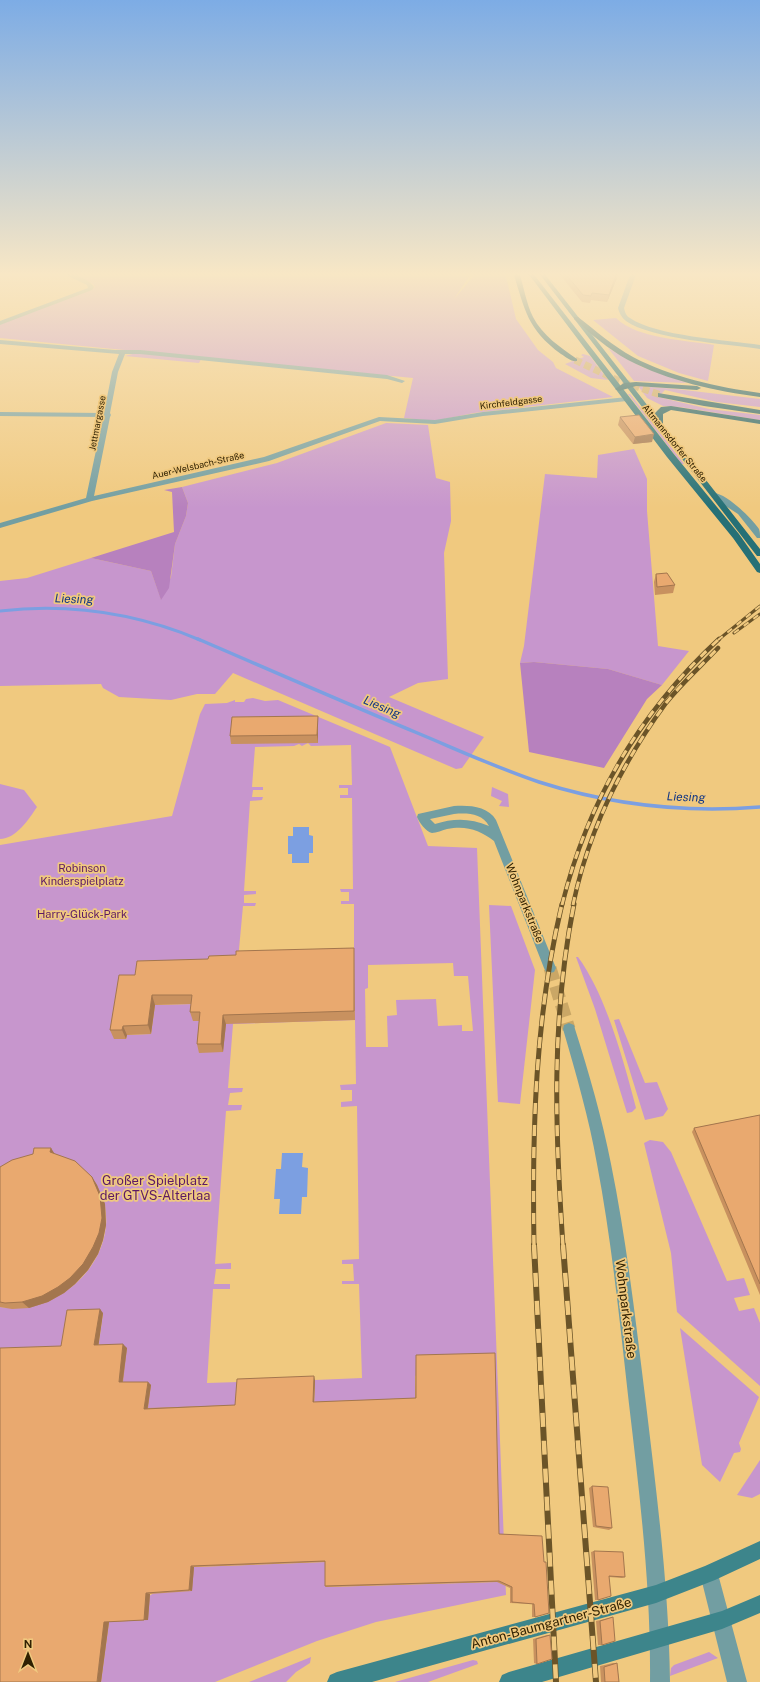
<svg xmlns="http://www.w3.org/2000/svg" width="760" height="1682" viewBox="0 0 760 1682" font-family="'Public Sans',sans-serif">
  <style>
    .green { fill: #c796cd; fill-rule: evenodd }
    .forest { fill: #b781be }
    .water { fill: #7c9fe1 }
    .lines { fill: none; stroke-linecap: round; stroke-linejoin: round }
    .stream-far1 { stroke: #7c9fe1; stroke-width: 3 }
    .stream { stroke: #7c9fe1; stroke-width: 3.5 }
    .minor-tunnel { stroke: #caa766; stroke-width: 13; stroke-dasharray: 13 6; stroke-linecap: butt }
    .motorway-tunnel { stroke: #caa766; stroke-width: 7; stroke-dasharray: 7 3.5; stroke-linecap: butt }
    .minor { fill: #729ea2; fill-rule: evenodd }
    .secondary { fill: #3d858b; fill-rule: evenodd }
    .primary { fill: #267076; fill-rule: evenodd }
    .motorway { fill: #1e5d63; fill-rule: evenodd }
    .rail-far3-casing { stroke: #6b5428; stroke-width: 3 }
    .rail-far2-casing { stroke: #6b5428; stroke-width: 4.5 }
    .rail-far1-casing { stroke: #6b5428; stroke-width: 5 }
    .rail-casing { stroke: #6b5428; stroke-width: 6 }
    .rail-far3 { stroke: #f0c97f; stroke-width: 2; stroke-dasharray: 6; stroke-linecap: butt }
    .rail-far2 { stroke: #f0c97f; stroke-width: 3; stroke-dasharray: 8; stroke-linecap: butt }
    .rail-far1 { stroke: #f0c97f; stroke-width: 3.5; stroke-dasharray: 11; stroke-linecap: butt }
    .rail { stroke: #f0c97f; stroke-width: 4.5; stroke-dasharray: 14; stroke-linecap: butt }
    .wall { fill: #c8915f }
    .shaded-wall { fill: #a3764e }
    .building { fill: #e9a96f; stroke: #a3764e }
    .labels { text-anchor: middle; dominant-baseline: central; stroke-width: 3.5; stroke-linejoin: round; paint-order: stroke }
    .far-street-label { font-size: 9px; fill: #302102; stroke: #f0c97f }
    .park-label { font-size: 11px; fill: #5c1a65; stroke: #f0c97f }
    .street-label { font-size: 11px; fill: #302102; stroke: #f0c97f }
    .water-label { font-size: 12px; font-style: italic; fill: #133784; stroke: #f0c97f }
    .near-park-label { font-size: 13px; fill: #5c1a65; stroke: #f0c97f }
    .near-street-label { font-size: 13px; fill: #302102; stroke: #f0c97f }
  </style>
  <rect width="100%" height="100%" fill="#f0c97f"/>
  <path class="green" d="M69,272H441L469,277L454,299L477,272H505L516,319L538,350L553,362L556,368L613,397L474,413L434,421L404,418L413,378L0,338V324L92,289L95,287L93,284Z
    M616,318C637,339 686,340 714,345L708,381L679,373L638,356L593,320Z
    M608,348L642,367L687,383L634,381Z
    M136,353L201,359L199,363L125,356Z
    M583,354L590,356L608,380L591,378L565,364L584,357L581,355Z
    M638,386L676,389L760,399V407L717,402L665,390L658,397L709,409L760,415V420L680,407L663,406L647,398Z
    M628,394H630L684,464H682Z
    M386,423L428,425L436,478L450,482L451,521L444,553L448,679L418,683L389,697L484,737L462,768L456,769L233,673L215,694H197L171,700L119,697L103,688L101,684L0,686V581L27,578L91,558L151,571L161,599L171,577L175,544L186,516L188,503L182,487L277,463Z
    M634,449L647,479V511L658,646L689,651L662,685L608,669L534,662L520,663L524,646L545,474L597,478L598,455Z
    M253,698L265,701L278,700L390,747L428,846L477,848L506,1595L376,1622L317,1641L215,1682H101L109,1622L194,1567L326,1562L327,1587L497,1582L417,1375L415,1376V1401L314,1406L315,1380L362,1378L359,1284H342V1281H354L353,1264H342V1260L359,1259L357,1106L341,1107V1102L352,1101V1090H341L340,1085L356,1084L355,1020L233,1024L228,1088H243L242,1092L230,1093L228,1105H242L241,1110L226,1111L215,1264L231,1263V1269H216L214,1284H230V1289H213L207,1383L239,1382L237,1408L147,1412L122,1386L98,1349L103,1314L65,1350L0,1352V1307C49,1315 102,1276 106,1225C107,1218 105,1211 105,1204L0,1178V845L172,816L200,714L205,704L227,703L235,700V702H244L246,699ZM308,743L311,746L351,745L352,785H339V788H348V795H340V798H352L353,889H340L341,892H349V901H341V904H354V957L238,960L243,906H255L256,903H244V895L256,894V891H244L250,801L262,800L263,797H252L253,790H263V787H252L255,747L294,746L299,744L302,746ZM453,963L454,976H468L473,1031H462V1025L438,1026L436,999L396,1000L397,1015L387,1016L388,1047H366L365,989L368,988V965ZM141,970L228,993L195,1004L155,1005L151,1034L127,1035L126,1039H115Z
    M0,784L24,790L37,807C29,819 16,839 0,839Z
    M492,787L508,794L509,807L499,806L502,801L491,796Z
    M489,905L511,906L535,970L520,1104L498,1102Z
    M576,957H578C606,995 624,1062 636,1108L632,1112L627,1113L595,1009Z
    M619,1019L645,1083L657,1082L668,1109L663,1116L645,1120L614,1020Z
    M650,1140L663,1142L671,1152L727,1281L744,1278L750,1295L734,1298L739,1311L754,1308L760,1323V1386L677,1312L671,1253L644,1143Z
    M680,1328L759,1397L739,1443L741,1449L740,1452L734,1453L720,1482L702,1465Z
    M760,1460V1494L752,1498L737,1495Z
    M709,1652L718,1658L670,1676L671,1668L674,1665Z
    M311,1657L310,1663L296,1672L286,1682H249Z
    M473,1660L477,1661L478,1664L428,1682H395Z"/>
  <path class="forest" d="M182,487L188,503L186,516L175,544L169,588L161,600L151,571L91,558L174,532L172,492L164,490Z
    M534,662L608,669L662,685L647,699L604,768L529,752L520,663Z"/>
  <path class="water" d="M293,827H309V835L313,836V853H309V863H292V854H288V836H293Z
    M282,1153H303L302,1167L308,1168L307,1197H302L301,1214H279L280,1199H274L276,1169H281Z"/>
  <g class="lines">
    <path class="stream-far1" d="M0,611C70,603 136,613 200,640"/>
    <path class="stream" d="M198,639C270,670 343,702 415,732C456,749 497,768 539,782C611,805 685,813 760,807"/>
    <path class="minor-tunnel" d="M550,968L569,1029"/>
    <path class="motorway-tunnel" d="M575,360L617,380L661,395"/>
    <path class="minor" d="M60,272C70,272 88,278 94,287L92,290L0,325V321L88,288L87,285Z
      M631,272H637L624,308C625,312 626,316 630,318C655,336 728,340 760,345V349C727,344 651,339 626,321C622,318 619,313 618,308Z
      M0,340L115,350H140L387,375L405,381L402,383L387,379L140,354H125L118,372L110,413L111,415L110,417L94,496L264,457L379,417L435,420L483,412L627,397L630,399L627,401L483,416L435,424L380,421L269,461L92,501L0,528V523L86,498L103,417L0,416V412L104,413L112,372L119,354L0,344Z
      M712,493C725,491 752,519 759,529C760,532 760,535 760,538H757L738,514L712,497Z
      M454,806C469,805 488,806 496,820L556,968L554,972L550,973L546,972L544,968L494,841C480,830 466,825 447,829C443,830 436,833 432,833C426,832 419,822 417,817L418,814ZM454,814C467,813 482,813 489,826C470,818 454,818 435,824L430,819Z
      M569,1023L574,1025L575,1029C589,1073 602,1118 611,1164C627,1243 636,1324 646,1404C657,1497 669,1589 670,1682H650C651,1589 640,1497 629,1404C620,1324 612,1243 597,1164C589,1118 576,1074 563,1029L564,1025Z
      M709,1565L715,1568L718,1574L747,1682H727L700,1574L703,1568Z"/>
    <path class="secondary" d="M760,1541V1559L715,1580L656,1603L372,1682H327L330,1675L337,1672L656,1585L705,1566Z
      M760,1595V1613L722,1629L542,1682H499L502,1675L509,1672L722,1611Z"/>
    <path class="primary" d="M527,272H532L673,453L739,534L760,564V573L757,572L733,538L667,457Z
      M538,272H543L760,549V556H757Z"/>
    <path class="motorway" d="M513,272H519C524,287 526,303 533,317C542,335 561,348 577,359V361C571,362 566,357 561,354C527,329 525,310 513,272Z
      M574,317H578C596,331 613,346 633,357C671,377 717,387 760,393V397C716,391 668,381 628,360C608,349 591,334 574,319Z
      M636,382L697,386L701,388L697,390L636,386L619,391L615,389L624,383Z
      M658,393L760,410V414L704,406L658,397Z
      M671,406L760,420V424L671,410L663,414V427H657L655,413L661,407Z"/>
    <defs>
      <path id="rail-far3" d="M734,633L760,614
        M718,640L760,606"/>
      <path id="rail-far2" d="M562,905C588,800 639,713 719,639
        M573,905C588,832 622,763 666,703C681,684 701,666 718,648"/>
      <path id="rail-far1" d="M534,1246C532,1130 535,1017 562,904
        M563,1246C555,1130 551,1019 574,904"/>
      <path id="rail" d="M534,1245L556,1682
        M563,1245L596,1682"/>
    </defs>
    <use href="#rail-far3" class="rail-far3-casing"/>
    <use href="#rail-far2" class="rail-far2-casing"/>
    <use href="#rail-far1" class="rail-far1-casing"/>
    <use href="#rail" class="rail-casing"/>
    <use href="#rail-far3" class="rail-far3"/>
    <use href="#rail-far2" class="rail-far2"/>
    <use href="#rail-far1" class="rail-far1"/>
    <use href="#rail" class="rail"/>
  </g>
  <path class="wall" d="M561,272H618L617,278L607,302L591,300L590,303L582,302L560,275Z
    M620,417L652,442L633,444L618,425Z
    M656,574L675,585L673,593L655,595L654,582Z
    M318,724V743L231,744L230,736Z
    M354,948L355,1020L226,1024L223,1052L199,1053L197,1044L199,1021H193L190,1012L191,1004L155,1005L151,1034L127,1035L126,1039H114L110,1030L135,975L208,959L236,955Z
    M760,1115V1295L692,1132L694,1128Z
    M55,1154L92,1177L97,1185L105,1204L106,1225L103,1240L98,1254L88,1270L75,1284L64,1293L48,1302L29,1308L12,1309L0,1307V1167Z
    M103,1313L98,1345L127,1348L123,1382H148L151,1385L148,1408L235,1405L315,1380L314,1402L415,1398L416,1355L499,1534L542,1536L535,1617H532V1604L510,1603V1588L497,1582L326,1587L325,1586V1562L194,1567L192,1591L150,1594L148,1620L109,1622L101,1682L61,1346Z
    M592,1486L612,1528L609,1530L593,1527L589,1488Z
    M594,1551L625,1577L622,1578L609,1577L598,1600H595L591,1552Z
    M613,1617L602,1645H598L596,1621L609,1618Z
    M547,1635H550L537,1664L534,1663L533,1639Z
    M613,1663H617L619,1682H601L600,1666Z"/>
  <path class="shaded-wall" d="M618,272L617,278L607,302L609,295Z
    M654,434L652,442L633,444L635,437Z
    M318,716V743L317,735Z
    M152,995L155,1005L151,1034L148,1025Z
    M223,1015L226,1024L223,1052L221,1044Z
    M123,1026L127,1035L126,1039L122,1030Z
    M51,1148L56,1156L50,1152Z
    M92,1177L97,1185L105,1204L106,1225L103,1240L98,1254L88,1270L75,1284L64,1293L48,1302L29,1308L22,1302Z
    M100,1309L103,1313L98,1349L94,1345Z
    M123,1344L127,1348L122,1386L119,1382Z
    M314,1376L315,1380L314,1406L313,1402Z
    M148,1382L151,1385L147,1412L144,1409Z
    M191,1566L194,1567L192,1591L189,1590Z
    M146,1593L150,1594L148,1620H144Z
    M104,1622H109L101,1682H97Z"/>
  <path class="building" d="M564,272H617L609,295L592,293L591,296L583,295Z
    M639,415L654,434L635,437L620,417Z
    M667,573L675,585L657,587L656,574Z
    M318,716L317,735L230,736L232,717Z
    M354,948V1011L223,1015L221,1044H197L200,1012H190L192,995H152L148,1025L123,1026L122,1030H110L119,975H135L137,961L208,959L209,956L236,955V951Z
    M760,1115V1284L694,1128Z
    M34,1148H51L50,1152L75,1161L92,1177L100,1196L102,1218L99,1233L93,1247L83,1264L70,1278L58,1287L42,1296L22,1302L5,1303L0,1302V1167L12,1160L33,1154Z
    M100,1309L94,1345L123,1344L119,1382H148L144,1409L235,1405L237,1379L314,1376L313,1402L416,1398V1355L495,1353L499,1534L542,1536L544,1562H546L549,1613L535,1617L534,1604L512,1602V1587L499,1581L325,1586V1561L191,1566L189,1590L146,1593L144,1620L104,1622L97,1682H0V1348L61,1346L67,1310Z
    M592,1486L608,1487L612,1528L596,1526Z
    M594,1551L623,1552L625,1577L609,1576L611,1596L598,1600Z
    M613,1617L615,1641L602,1645L600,1621Z
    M550,1635L552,1659L537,1664L536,1639Z
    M617,1663L619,1682H605L604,1667Z"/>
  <linearGradient id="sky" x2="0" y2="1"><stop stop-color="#7dace5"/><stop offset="0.54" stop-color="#f8e7c5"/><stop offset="1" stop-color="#f8e7c5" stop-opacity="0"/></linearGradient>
  <rect width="760" height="508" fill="url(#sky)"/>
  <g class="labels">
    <g class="far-street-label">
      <text transform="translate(511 402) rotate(-7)">Kirchfeldgasse</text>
      <text transform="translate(97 423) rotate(-79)">Jettmargasse</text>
      <text transform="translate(675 443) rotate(51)">Altmannsdorfer Straße</text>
      <text transform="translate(198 465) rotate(-13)">Auer-Welsbach-Straße</text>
    </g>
    <g class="park-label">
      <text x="82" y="868">Robinson<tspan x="82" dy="13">Kinderspielplatz</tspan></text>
      <text x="82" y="914">Harry-Glück-Park</text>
    </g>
    <g class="street-label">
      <text transform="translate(525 903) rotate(68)">Wohnparkstraße</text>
    </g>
    <g class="water-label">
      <text transform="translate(74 599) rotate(2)">Liesing</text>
      <text transform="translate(382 707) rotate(23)">Liesing</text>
      <text transform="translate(686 797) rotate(2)">Liesing</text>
    </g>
    <g class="near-park-label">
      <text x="155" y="1180">Großer Spielplatz<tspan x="155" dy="15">der GTVS-Alterlaa</tspan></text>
    </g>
    <g class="near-street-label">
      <text transform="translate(626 1309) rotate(83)">Wohnparkstraße</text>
      <text transform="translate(551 1623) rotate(-15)">Anton-Baumgartner-Straße</text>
    </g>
  </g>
  <g transform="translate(28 1654)" stroke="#f0c97f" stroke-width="3" paint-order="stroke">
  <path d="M0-3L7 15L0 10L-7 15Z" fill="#302102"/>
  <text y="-6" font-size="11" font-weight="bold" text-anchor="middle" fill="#302102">N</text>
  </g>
</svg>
